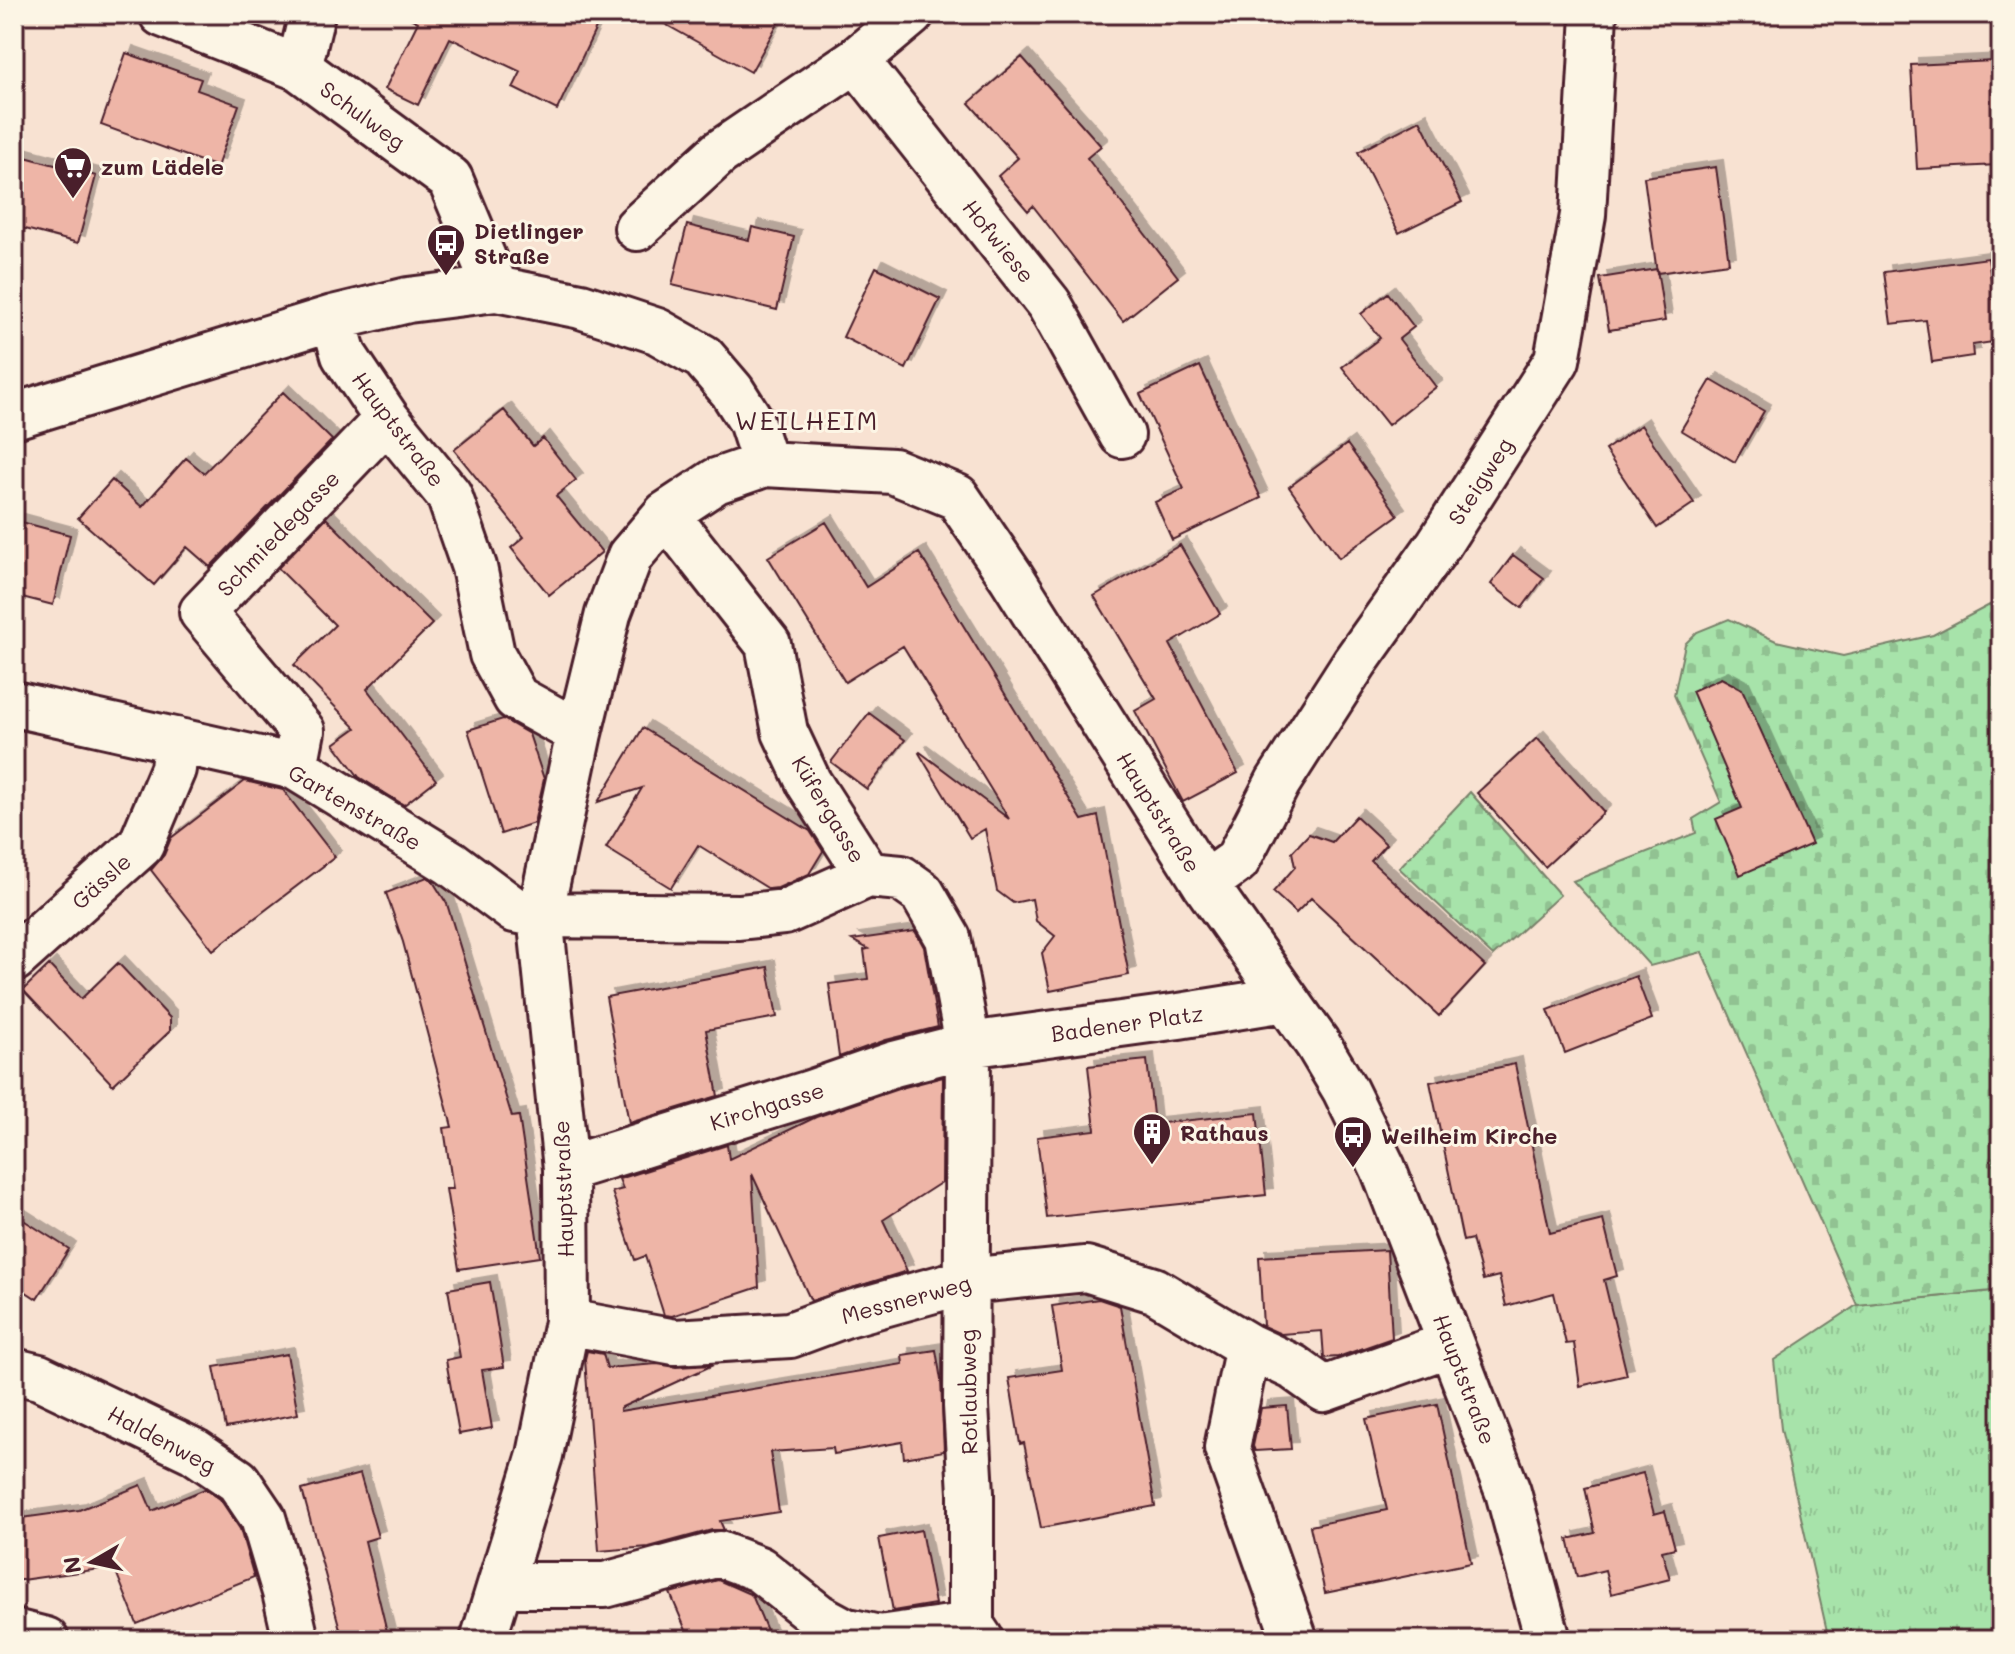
<svg xmlns="http://www.w3.org/2000/svg" width="2015" height="1654" viewBox="0 0 2015 1654" font-family="Mali,sans-serif">
  <style>
    .grass { fill: url(#grass-tufts); stroke: #78816a; stroke-width: 2 }
    .cemetery { fill: url(#cemetery-stones); stroke: #78816a; stroke-width: 2 }
    .building { fill: #eeb5a7; stroke: #4a1f2b; stroke-width: 2; filter: url(#shadow) }
    .lines { fill: none; stroke-linecap: round; stroke-linejoin: round }
    .minor-casing { stroke: #4a1f2b; stroke-width: 50 }
    .minor { stroke: #fcf5e5; stroke-width: 44 }
    .labels { text-anchor: middle; dominant-baseline: central; stroke-width: 6; stroke-linejoin: round; paint-order: stroke }
    .street-label { font-size: 22px; fill: #4a1f2b; stroke: #fcf5e5 }
    .poi-label { font-size: 22px; font-weight: bold; fill: #4a1f2b; stroke: #fcf5e5; text-anchor: start }
    .quarter-label { font-size: 26px; letter-spacing: 2px; fill: #4a1f2b; stroke: #fcf5e5 }
  </style>
  <defs>
    <pattern id="grass-tufts" width="24" height="20" patternUnits="userSpaceOnUse" patternTransform="scale(2)"><rect width="24" height="20" fill="#a7e3aa"/><path d="M3 7l-1-3M5 7V3M7 7l1-3M15 17l-1-3M17 17v-4M19 17l1-3" fill="none" stroke="#91c292"/></pattern>
    <pattern id="cemetery-stones" width="16" height="16" patternUnits="userSpaceOnUse" patternTransform="scale(2)"><rect width="16" height="16" fill="#a7e3aa"/><path d="M2 7V4a2 2 0 0 1 4 0v3zM10 15v-3a2 2 0 0 1 4 0v3z" fill="#91c292"/></pattern>
    <filter id="shadow"><feDropShadow dx="7" dy="-7" stdDeviation="0" flood-color="#0004"/></filter>
  </defs>
  <rect width="100%" height="100%" fill="#f8e2d2"/>
  <filter id="ink" filterUnits="userSpaceOnUse"><feTurbulence type="fractalNoise" baseFrequency=".0125" numOctaves="2"/><feDisplacementMap in="SourceGraphic" scale="16" xChannelSelector="R" yChannelSelector="G"/><feConvolveMatrix kernelMatrix="1 2 1 2 8 2 1 2 1" color-interpolation-filters="sRGB"/></filter>
  <g filter="url(#ink)">
    <path class="grass" d="M2001,1290V1640H1829L1781,1429L1774,1360L1857,1305Z"/>
    <path class="cemetery" d="M2001,599V1290L1857,1305L1702,952L1650,966L1573,881L1696,833L1693,819L1721,802L1674,695L1685,644L1697,632L1729,619L1776,641L1843,656L1933,635Z
      M1470,792L1560,895L1493,956L1399,868Z"/>
    <path class="building" d="M402,14H572L597,26L557,110L513,88L521,72L450,38L418,105L385,89L418,22Z
      M647,14H783L751,72Z
      M126,53L201,79L197,90L239,105L217,167L101,125Z
      M1022,57L1101,146L1087,158L1178,277L1123,321L1033,206L1028,211L998,176L1018,158L969,103Z
      M1994,61L1998,165L1917,169L1911,65Z
      M1420,120L1462,202L1399,233L1358,152Z
      M14,154L96,176L78,243L14,226Z
      M1716,167L1729,263L1657,273L1644,177Z
      M687,225L749,240L752,227L794,237L777,310L672,285Z
      M1988,258L2000,341L1972,345L1973,356L1932,362L1926,320L1891,324L1884,272Z
      M876,267L940,299L906,369L843,337Z
      M1657,269L1665,321L1609,330L1600,278Z
      M1388,293L1414,327L1399,339L1436,387L1388,425L1342,367L1380,338L1361,314Z
      M1200,366L1261,498L1172,540L1155,502L1184,489L1140,394Z
      M1711,380L1764,411L1735,462L1681,430Z
      M283,392L332,440L210,567L187,547L154,585L78,518L112,480L142,507L186,458L204,473Z
      M504,410L533,446L543,438L576,480L556,496L602,552L549,595L511,548L524,537L454,450Z
      M1641,425L1694,503L1657,528L1605,450Z
      M1347,444L1398,515L1339,558L1289,487Z
      M326,518L432,624L367,689L436,780L404,805L359,777L334,744L356,728L294,665L335,625L278,568Z
      M14,520L70,535L53,605L14,595Z
      M826,522L866,587L919,553L1082,820L1098,816L1129,975L1050,991L1042,953L1055,936L1036,921L1032,899L1013,903L997,891L985,829L970,838L919,753L920,752L1009,819L903,646L845,682L768,557Z
      M1180,545L1220,614L1170,644L1238,773L1183,802L1135,711L1156,699L1094,596Z
      M1513,555L1544,578L1522,608L1491,584Z
      M1721,678L1742,689L1812,844L1740,875L1716,819L1742,808L1692,691Z
      M869,713L905,740L867,789L831,762Z
      M503,719L529,734L544,779L534,823L501,834L468,730Z
      M643,728L810,831L823,851L809,874L778,888L769,889L698,845L671,888L606,848L642,788L598,802Z
      M1537,738L1604,812L1545,867L1477,793Z
      M245,781L283,790L335,857L213,950L151,870L164,855L171,838Z
      M1356,816L1386,844L1371,861L1485,966L1439,1016L1311,898L1296,913L1273,892L1295,867L1292,852L1309,834L1332,842Z
      M427,877L432,880L447,904L512,1117L519,1116L540,1257L459,1269L446,1189H453L444,1128L452,1127L403,942L386,893Z
      M915,931L924,947L938,1027L886,1040L839,1057L829,984L868,979L864,950L868,949L852,940Z
      M118,963L170,1018V1031L113,1085L23,990L49,965L81,999Z
      M768,967L777,1017L706,1030L718,1096L629,1123L606,997Z
      M1636,976L1652,1019L1565,1053L1548,1010Z
      M1147,1060L1154,1124L1257,1113L1266,1195L1047,1218L1037,1137L1095,1130L1088,1066Z
      M1515,1064L1550,1233L1603,1220L1617,1276L1604,1280L1627,1375L1580,1386L1574,1343L1566,1344L1554,1293L1506,1306L1499,1276L1483,1280L1472,1239L1463,1241L1430,1082Z
      M943,1077L942,1182L883,1220L907,1271L811,1301L752,1174L759,1287L672,1316L664,1315L645,1256L635,1260L612,1192L623,1189L619,1179L727,1145L729,1159L816,1117L901,1088Z
      M14,1214L69,1249L37,1299L14,1284Z
      M1387,1250L1392,1338L1338,1357L1324,1358L1322,1331L1281,1334L1263,1326L1259,1257Z
      M490,1282L504,1367L482,1370L492,1428L459,1434L446,1360L460,1357L448,1289Z
      M1099,1299L1120,1306L1155,1506L1041,1528L1024,1443L1020,1444L1009,1378L1062,1370L1052,1306Z
      M936,1350L941,1380L944,1451L904,1458L902,1442L834,1454L833,1448L770,1452L779,1512L720,1521L724,1530H712L649,1547L599,1551L585,1359L587,1351L603,1354L607,1368L657,1364L676,1367L713,1365L620,1408V1411L903,1364L902,1355Z
      M287,1354L298,1414L226,1428L214,1367Z
      M1437,1404L1471,1563L1325,1593L1310,1526L1387,1510L1366,1419Z
      M1287,1406L1291,1449L1255,1451L1253,1446L1261,1408Z
      M1643,1473L1654,1514L1665,1511L1675,1548L1662,1551L1670,1579L1611,1594L1605,1570L1577,1577L1568,1539L1595,1533L1585,1488Z
      M360,1474L378,1537L365,1541L389,1640H343L302,1490Z
      M141,1485L152,1511L205,1489L220,1499L240,1529L254,1577L137,1624L114,1567L14,1581V1519L79,1510Z
      M921,1530L935,1604L893,1611L879,1538Z
      M718,1580L752,1595L771,1640H690L670,1593Z"/>
    <g class="lines">
      <defs>
        <path id="minor" d="M162,14L299,68L450,179L496,289
          M856,60L1049,304L1122,435
          M299,68L312,14
          M637,228L719,153L856,60L911,14
          M333,318L344,355L387,419L449,495L474,567L492,654L516,698L579,733
          M14,416L333,318L408,300L496,289L581,306L657,331L703,357L732,391L751,421L765,464
          M666,514L768,644L785,732L809,783L868,875L901,878L922,893L948,938L968,1045L966,1406L971,1493V1625L981,1640
          M14,704L295,767L451,863L514,910L540,915L739,917L785,912L868,875
          M295,767L302,731L202,612L387,419
          M1205,884L1237,861L1278,782L1355,662L1439,544L1557,360L1583,215L1594,14
          M14,959L141,845L173,769L176,740
          M566,1169L810,1093L894,1064L968,1045L1179,1016L1286,999
          M567,1322L675,1342L790,1335L844,1315L966,1281L1086,1269L1154,1290L1248,1346L1293,1367L1324,1389L1450,1344
          M1248,1346L1227,1448L1295,1640
          M14,1371L39,1377L194,1451L238,1481L263,1518L285,1592L296,1640
          M501,1585H605L719,1554L759,1569L818,1616L844,1630L879,1638L971,1625
          M14,1632L46,1640
          M483,1640L540,1455L567,1322L566,1169L540,915L579,733L608,614L630,556L666,514L716,481L765,464L893,471L957,497L1012,578L1205,884L1317,1043L1345,1090L1383,1168L1508,1492L1548,1640"/>
      </defs>
      <use href="#minor" class="minor-casing"/>
      <use href="#minor" class="minor"/>
    </g>
  </g>
  <defs>
    <symbol id="supermarket-pin" viewBox="-11 -11 22 30"><path d="M0 17L-7.5 6A9.5 9.5 0 1 1 7.5 6Z" fill="#4a1f2b" stroke="#fcf5e5"/><path d="M-6-5.5h2.5l.6 2H6L4.5 2H-2.5L-4.4-4H-6ZM-1.5 3.2a1.3 1.3 0 1 0 .1 0ZM3 3.2a1.3 1.3 0 1 0 .1 0Z" fill="#fff"/></symbol>
    <symbol id="bus-pin" viewBox="-11 -11 22 30"><path d="M0 17L-7.5 6A9.5 9.5 0 1 1 7.5 6Z" fill="#4a1f2b" stroke="#fcf5e5"/><path d="M-5-6H5V4H4V6H2V4H-2V6H-4V4H-5ZM-3.5-4V0h7V-4ZM-3.5 1.2v1.5H-2V1.2ZM2 1.2v1.5H3.5V1.2Z" fill="#fff"/></symbol>
    <symbol id="building-pin" viewBox="-11 -11 22 30"><path d="M0 17L-7.5 6A9.5 9.5 0 1 1 7.5 6Z" fill="#4a1f2b" stroke="#fcf5e5"/><path d="M-4-6H4V6H1V3H-1V6H-4ZM-2.5-4.3h1.7v1.8h-1.7ZM.8-4.3h1.7v1.8H.8ZM-2.5-1h1.7V.8h-1.7ZM.8-1h1.7V.8H.8Z" fill="#fff"/></symbol>
  </defs>
  <g fill-rule="evenodd">
    <use href="#supermarket-pin" x="51" y="144" width="44" height="60"/>
    <use href="#bus-pin" x="424" y="221" width="44" height="60"/>
    <use href="#building-pin" x="1130" y="1110" width="44" height="60"/>
    <use href="#bus-pin" x="1331" y="1113" width="44" height="60"/>
  </g>
  <g class="labels">
    <g class="street-label">
      <text transform="translate(363 115) rotate(36)">Schulweg</text>
      <text transform="translate(999 241) rotate(51)">Hofwiese</text>
      <text transform="translate(399 429) rotate(53)">Hauptstraße</text>
      <text transform="translate(1480 481) rotate(-57)">Steigweg</text>
      <text transform="translate(278 533) rotate(-46)">Schmiedegasse</text>
      <text transform="translate(355 807) rotate(30)">Gartenstraße</text>
      <text transform="translate(829 809) rotate(59)">Küfergasse</text>
      <text transform="translate(1159 812) rotate(58)">Hauptstraße</text>
      <text transform="translate(101 881) rotate(-42)">Gässle</text>
      <text transform="translate(1127 1023) rotate(-8)">Badener Platz</text>
      <text transform="translate(767 1106) rotate(-17)">Kirchgasse</text>
      <text transform="translate(563 1189) rotate(-92)">Hauptstraße</text>
      <text transform="translate(906 1299) rotate(-15)">Messnerweg</text>
      <text transform="translate(1465 1379) rotate(69)">Hauptstraße</text>
      <text transform="translate(968 1392) rotate(-91)">Rotlaubweg</text>
      <text transform="translate(162 1439) rotate(28)">Haldenweg</text>
    </g>
    <g class="poi-label">
      <text x="101" y="166">zum Lädele</text>
      <text x="474" y="230">Dietlinger<tspan x="474" dy="25">Straße</tspan></text>
      <text x="1180" y="1132">Rathaus</text>
      <text x="1381" y="1135">Weilheim Kirche</text>
    </g>
    <g class="quarter-label">
      <text x="807" y="420">WEILHEIM</text>
    </g>
  </g>
  <rect width="2015" height="1654" fill="none" stroke="#fcf5e5" stroke-width="48"/>
  <rect x="24" y="24" width="1967" height="1606" fill="none" stroke="#4a1f2b" stroke-width="3" filter="url(#ink)"/>
  <g transform="translate(92 1562) rotate(261)" stroke="#fcf5e5" stroke-width="6" paint-order="stroke">
  <path d="M0-6L14 30L0 20L-14 30Z" fill="#4a1f2b"/>
  <text y="-12" font-size="22" font-weight="bold" text-anchor="middle" fill="#4a1f2b">N</text>
  </g>
</svg>
